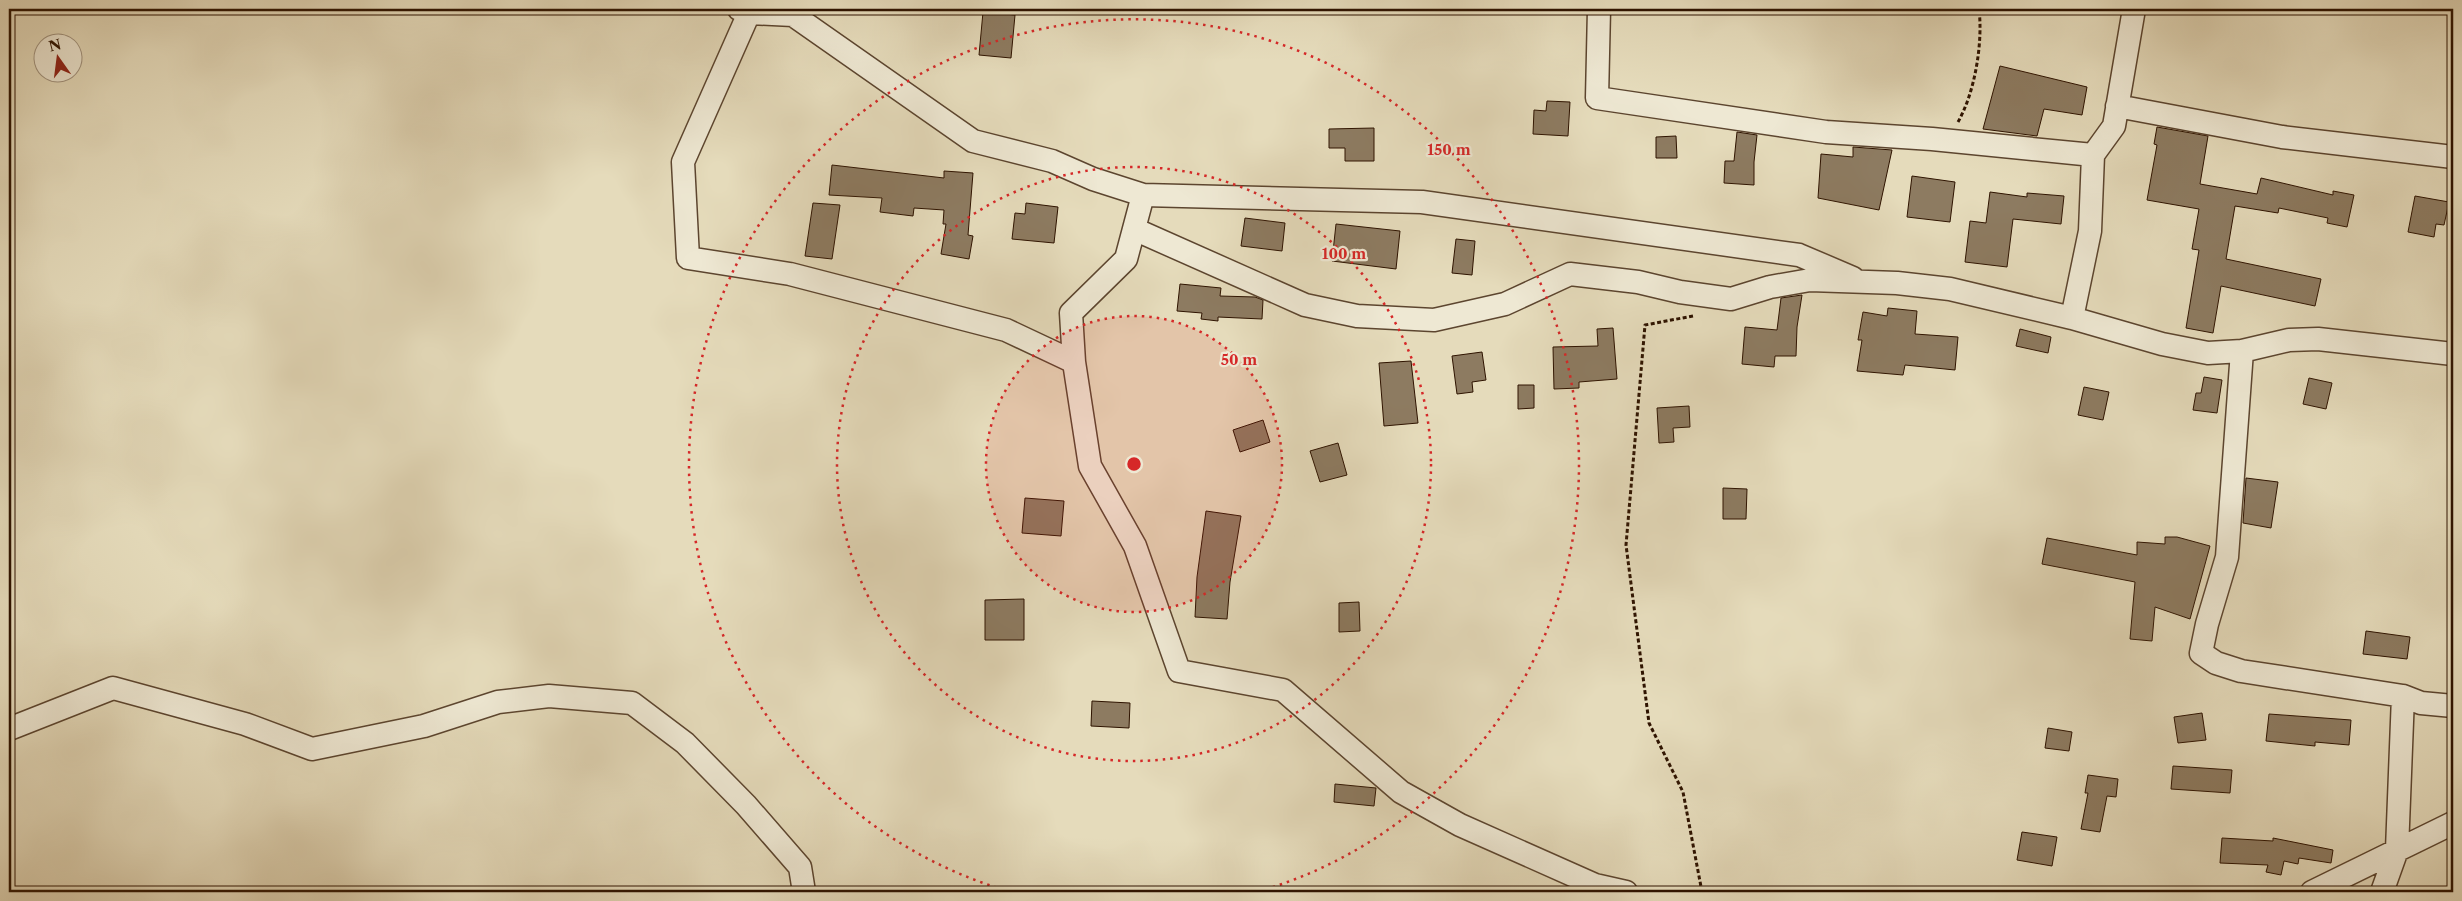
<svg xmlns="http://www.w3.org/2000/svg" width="2462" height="901" viewBox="0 0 2462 901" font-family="'Libre Caslon Text',serif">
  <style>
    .building { fill: #8d7b61; stroke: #2e1300 }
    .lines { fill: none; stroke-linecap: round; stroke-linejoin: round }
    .minor-casing { stroke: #5c452f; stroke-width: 25 }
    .path { stroke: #2e1300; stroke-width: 3; stroke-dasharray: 4 2.5; stroke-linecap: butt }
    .minor { stroke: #eee8d3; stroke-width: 22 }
    .ring { fill: none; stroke: #d62828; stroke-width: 2.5; stroke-dasharray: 2.5 5 }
    .centre { fill: #d62828; stroke: #eee8d3; stroke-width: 2.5 }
    .ring-label { font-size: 15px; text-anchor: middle; font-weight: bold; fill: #d62828; stroke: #eee8d3; stroke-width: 4.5; stroke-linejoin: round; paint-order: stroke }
  </style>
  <rect width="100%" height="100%" fill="#e5dbbb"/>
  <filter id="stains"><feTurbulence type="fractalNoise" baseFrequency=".004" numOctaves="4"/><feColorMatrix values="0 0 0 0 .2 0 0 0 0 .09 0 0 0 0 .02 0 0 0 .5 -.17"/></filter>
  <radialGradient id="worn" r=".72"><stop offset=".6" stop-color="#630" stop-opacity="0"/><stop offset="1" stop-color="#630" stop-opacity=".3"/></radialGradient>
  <path class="building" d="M983,12L1015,15L1011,58L979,55Z
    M2000,66L2087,87L2082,115L2044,109L2037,136L1983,129Z
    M1547,101L1570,102L1568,136L1533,134L1534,110L1546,111Z
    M2157,127L2208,136L2200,184L2257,194L2261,178L2333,195V191L2354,195L2347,227L2327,223L2328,218L2279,208L2278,213L2235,206L2226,259L2321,279L2315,306L2221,286L2213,333L2186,328L2199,250L2192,249L2199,209L2147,200L2157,145L2154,144Z
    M1374,128V161H1345V148H1329V129Z
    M1737,132L1757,135L1754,162V185L1724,183L1725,161H1734Z
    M1676,136L1677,158H1656V137Z
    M1853,147L1892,150L1879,210L1818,198L1821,154L1853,157Z
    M832,165L944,178V171L973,173L968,235L973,236L969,259L941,254L946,224H943L944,210L914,208L913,216L880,212L882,198L829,195Z
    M1912,176L1955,182L1950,222L1907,217Z
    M1990,192L2027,197V193L2064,196L2061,224L2013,219L2007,267L1965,262L1970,221L1986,223Z
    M2415,196L2449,202L2444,225L2436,224L2434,237L2408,232Z
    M813,203L840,205L832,259L805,256Z
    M1026,203L1058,207L1054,243L1012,239L1015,213L1025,214Z
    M1245,218L1285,223L1282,251L1241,246Z
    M1336,224L1400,231L1396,269L1332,261Z
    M1456,239L1475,241L1472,275L1452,273Z
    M1180,284L1221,288L1220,296L1255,297L1263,300L1262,319L1218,317V321L1201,319L1202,313L1177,311Z
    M1802,295L1797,327L1796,356H1775L1774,367L1742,364L1745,327L1777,330L1781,298Z
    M1888,308L1917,311L1915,334L1958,337L1955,370L1905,365L1903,375L1857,371L1862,340H1858L1863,312L1887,316Z
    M1613,328L1617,379L1579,382V388L1554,389L1553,347L1598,346L1597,329Z
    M2020,329L2051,337L2048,353L2016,346Z
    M1482,352L1486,380L1472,382L1473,392L1457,394L1452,356Z
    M1411,361L1418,423L1384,426L1379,363Z
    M2204,377L2222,380L2217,413L2193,410L2196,393H2201Z
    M2309,378L2332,383L2326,409L2303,404Z
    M1518,385H1534V408L1518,409Z
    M2084,387L2109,392L2103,420L2078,415Z
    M1689,406L1690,427L1673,428L1674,442L1659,443L1657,408Z
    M1263,420L1270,442L1240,452L1233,430Z
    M1338,443L1347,475L1320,482L1310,451Z
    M2246,478L2278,482L2271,528L2243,523Z
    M1723,488L1747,489L1746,519H1723Z
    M1025,498L1064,501L1061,536L1022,533Z
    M1206,511L1241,516L1230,582L1227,619L1195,617L1197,577Z
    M2165,537H2177L2210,546L2190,619L2155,607L2152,641L2130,639L2135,582L2042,564L2047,538L2137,555V542L2165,544Z
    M1024,599V640H985V600Z
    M1359,602L1360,631L1339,632V603Z
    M2366,631L2410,637L2407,659L2363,654Z
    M1092,701L1130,703L1129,728L1091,726Z
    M2202,713L2206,740L2178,743L2174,717Z
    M2269,714L2351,720L2349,745L2315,742V746L2266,741Z
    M2048,728L2072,732L2069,751L2045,748Z
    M2173,766L2232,770L2230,793L2171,789Z
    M2088,775L2118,779L2116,797L2107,796L2100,832L2081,829L2088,793H2085Z
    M1335,784L1376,788L1374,806L1334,802Z
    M2022,832L2057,837L2052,866L2017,860Z
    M2222,838L2273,841V838L2333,850L2331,863L2299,858L2298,864L2284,861L2281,875L2266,872L2268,865L2220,863Z"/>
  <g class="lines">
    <defs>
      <path id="minor" d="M739,9L749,13L793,15L973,141L1052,161L1093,179L1143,195L1422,202L1799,255L1853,278
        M1599,9L1597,98L1826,132L1932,139L2093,155
        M749,13L683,162L688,258L790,274L1006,330L1074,362L1090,466L1135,546L1179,671L1283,690L1401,792L1460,825L1595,885L1626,892
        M2117,106L2282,137L2453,157
        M1134,229L1305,305L1357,316L1434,320L1505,304L1570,274L1638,282L1680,292L1731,299L1770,287L1810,280L1897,283L1950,289L2072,318L2162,344L2208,353L2242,351L2289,340L2318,339L2453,354
        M2072,318L2090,231L2093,155L2114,126L2134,9
        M2242,351L2227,557L2207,624L2201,653L2216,663L2241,671L2403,696L2421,703L2453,706
        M1074,362L1071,313L1126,259L1143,195
        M9,729L113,688L245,724L312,749L424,726L498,702L549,696L632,703L685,743L746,805L800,867L804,892
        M2312,892L2453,823
        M2382,892L2397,850L2403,696"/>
    </defs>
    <use href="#minor" class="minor-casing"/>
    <path class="path" d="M1958,122C1975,92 1983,43 1979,9
      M1693,316L1645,325L1626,545L1649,723L1683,792L1702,892"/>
    <use href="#minor" class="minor"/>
  </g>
  <circle cx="1134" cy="464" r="148" fill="#d62828" fill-opacity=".12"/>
  <g class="ring">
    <circle cx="1134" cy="464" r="148"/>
    <circle cx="1134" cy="464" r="297"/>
    <path d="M1011 892A445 445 0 1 1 1257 892"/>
  </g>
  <circle cx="1134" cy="464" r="8" class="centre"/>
  <g class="ring-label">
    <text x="1449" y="155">150 m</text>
    <text x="1344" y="259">100 m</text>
    <text x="1239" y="365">50 m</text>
  </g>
  <rect width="2462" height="901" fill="none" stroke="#e5dbbb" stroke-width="30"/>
  <rect x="10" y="10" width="2442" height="881" fill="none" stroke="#2e1300" stroke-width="2.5"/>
  <rect x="15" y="15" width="2432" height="871" fill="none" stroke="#2e1300"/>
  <g transform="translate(58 58) rotate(346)"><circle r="24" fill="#eee8d3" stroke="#a1937f"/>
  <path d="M0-4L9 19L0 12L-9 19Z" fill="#8f2418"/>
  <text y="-8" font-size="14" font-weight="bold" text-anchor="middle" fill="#2e1300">N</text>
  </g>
  <rect width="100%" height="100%" filter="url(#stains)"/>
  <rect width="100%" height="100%" fill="url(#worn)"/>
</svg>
